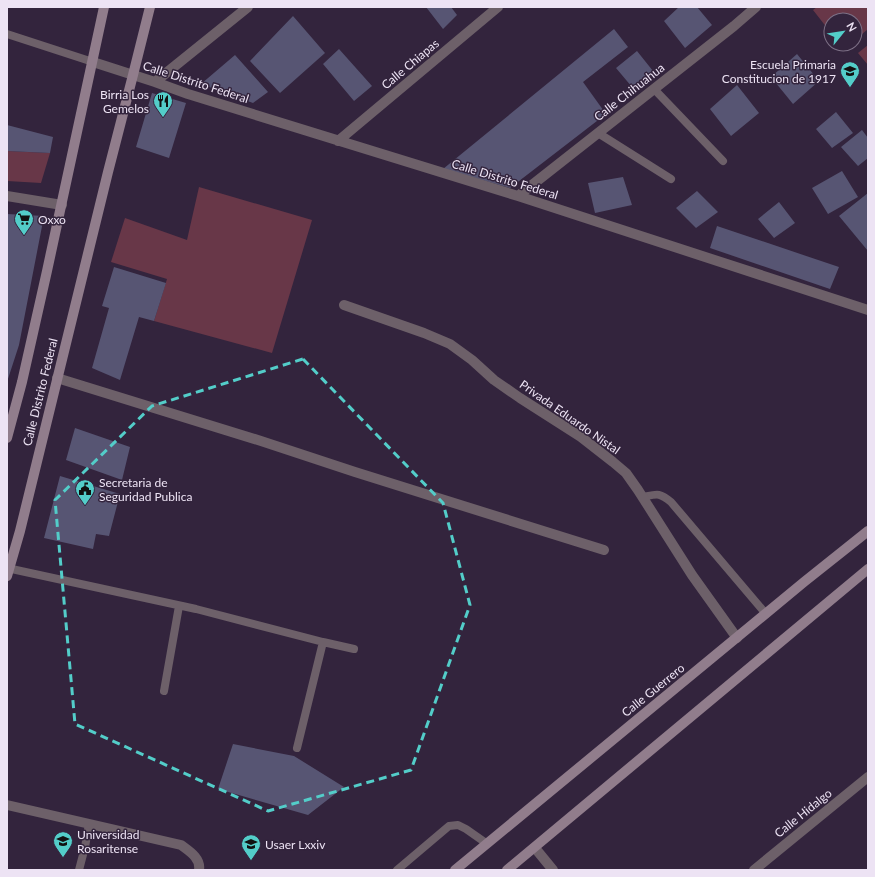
<svg xmlns="http://www.w3.org/2000/svg" width="875" height="877" viewBox="0 0 875 877" font-family="Lato,sans-serif">
  <style>
    .green { fill: #683748 }
    .building { fill: #575573 }
    .lines { fill: none; stroke-linecap: round; stroke-linejoin: round }
    .lane { stroke: #6d6069; stroke-width: 8 }
    .street { stroke: #6d6069; stroke-width: 10 }
    .secondary { stroke: #917d8c; stroke-width: 10 }
    .marked { fill: none; stroke: #53cdc9; stroke-width: 3; stroke-dasharray: 8 5; stroke-linejoin: round }
    .labels { text-anchor: middle; dominant-baseline: central; stroke-width: 3; stroke-linejoin: round; paint-order: stroke }
    .street-label { font-size: 12px; fill: #ede3f4; stroke: #33243d }
    .poi-label { font-size: 12px; fill: #ede3f4; stroke: #33243d; text-anchor: start }
  </style>
  <rect width="100%" height="100%" fill="#33243d"/>
  <path class="green" d="M817,7H868V29L855,40V20H831V33L813,10Z
    M868,45V65L858,53Z
    M7,151L50,153L41,183L7,181Z
    M199,187L312,220L272,353L154,321L167,279L111,262L125,218L187,240Z"/>
  <path class="building" d="M426,7H451L457,15L443,29Z
    M679,7H697L712,25L685,48L664,21Z
    M293,16L325,53L280,93L250,61Z
    M614,29L628,47L583,82L606,114L510,188L443,169Z
    M339,49L372,86L354,101L323,64Z
    M637,51L653,71L632,87L616,68Z
    M797,54L819,81L793,104L771,77Z
    M235,55L268,92L253,103L201,84Z
    M737,85L759,113L731,136L710,109Z
    M152,93L186,103L169,158L136,147Z
    M836,112L853,133L832,148L816,129Z
    M7,125L53,137L50,153L7,151Z
    M862,130L868,138V158L858,166L841,147Z
    M842,171L858,197L828,214L812,188Z
    M623,177L632,205L595,213L588,183Z
    M697,191L718,212L696,228L676,208Z
    M868,193V251L839,216Z
    M779,202L795,223L774,238L758,219Z
    M7,214L44,216L19,345L7,382Z
    M717,226L839,267L830,289L710,248Z
    M114,267L166,283L154,321L139,317L120,380L92,368L109,308L102,306Z
    M75,428L130,447L122,480L66,460Z
    M60,476L120,494L109,536L96,534L93,549L44,538Z
    M233,744L294,756L344,787L308,815L218,789Z"/>
  <g class="lines">
    <path class="lane" d="M7,34L93,62
      M654,89L723,161
      M598,133L671,179
      M643,497C657,494 659,492 671,502L766,614
      M7,568L196,609L323,642L354,649
      M164,691L179,606
      M297,748L323,642
      M79,870L85,847L89,824
      M397,870L449,826L458,825L466,829L486,843"/>
    <path class="street" d="M93,62L155,82L188,94L518,196L868,310
      M155,82L248,7
      M338,141L498,7
      M7,196L62,205
      M518,196L734,26L756,7
      M344,305L424,333L450,344L472,360L494,380L520,398L581,437L613,462L626,473L638,490L692,575L737,638
      M57,378L261,441L355,472L604,550
      M7,805L181,845C189,851 201,858 199,870
      M535,848L553,870
      M754,870L868,777"/>
    <path class="secondary" d="M7,438L22,382L47,271L104,7
      M7,576L20,531L108,172L133,75L150,7
      M455,870L804,582L868,531
      M507,870L868,569"/>
  </g>
  <path class="marked" d="M303,359L443,503L470,605L411,770L268,811L75,724L55,500L152,406Z"/>
  <defs>
    <symbol id="school-pin" viewBox="-11 -11 22 30"><path d="M0 17L-7.5 6A9.5 9.5 0 1 1 7.5 6Z" fill="#53cdc9" stroke="#33243d"/><path d="M0-5L7-2L0 1L-7-2ZM-4 1L0 2.5L4 1V4Q0 6-4 4Z" fill="#111"/></symbol>
    <symbol id="restaurant-pin" viewBox="-11 -11 22 30"><path d="M0 17L-7.5 6A9.5 9.5 0 1 1 7.5 6Z" fill="#53cdc9" stroke="#33243d"/><path d="M-5-6h1v4h1v-4h1v4h1v-4h1v5L-1.5 .5V6h-2V.5L-5-1ZM5-6V6H3V1.5H1.5Q1.5-4 5-6Z" fill="#111"/></symbol>
    <symbol id="supermarket-pin" viewBox="-11 -11 22 30"><path d="M0 17L-7.5 6A9.5 9.5 0 1 1 7.5 6Z" fill="#53cdc9" stroke="#33243d"/><path d="M-6-5.5h2.5l.6 2H6L4.5 2H-2.5L-4.4-4H-6ZM-1.5 3.2a1.3 1.3 0 1 0 .1 0ZM3 3.2a1.3 1.3 0 1 0 .1 0Z" fill="#111"/></symbol>
    <symbol id="civic-pin" viewBox="-11 -11 22 30"><path d="M0 17L-7.5 6A9.5 9.5 0 1 1 7.5 6Z" fill="#53cdc9" stroke="#33243d"/><path d="M-.6-6.5H3V-4.5H.6V-3L4-1V1h2V6H-6V1h2V-1L-.6-3ZM-1.2 2.5V6h2.4V2.5Z" fill="#111"/></symbol>
    <symbol id="university-pin" viewBox="-11 -11 22 30"><path d="M0 17L-7.5 6A9.5 9.5 0 1 1 7.5 6Z" fill="#53cdc9" stroke="#33243d"/><path d="M0-5L7-2L0 1L-7-2ZM-4 1L0 2.5L4 1V4Q0 6-4 4Z" fill="#111"/></symbol>
  </defs>
  <g fill-rule="evenodd">
    <use href="#school-pin" x="839" y="60" width="22" height="30"/>
    <use href="#restaurant-pin" x="152" y="90" width="22" height="30"/>
    <use href="#supermarket-pin" x="13" y="208" width="22" height="30"/>
    <use href="#civic-pin" x="74" y="478" width="22" height="30"/>
    <use href="#university-pin" x="52" y="830" width="22" height="30"/>
    <use href="#school-pin" x="240" y="833" width="22" height="30"/>
  </g>
  <g class="labels">
    <g class="street-label">
      <text transform="translate(410 64) rotate(-40)">Calle Chiapas</text>
      <text transform="translate(196 82) rotate(18)">Calle Distrito Federal</text>
      <text transform="translate(629 92) rotate(-38)">Calle Chihuahua</text>
      <text transform="translate(505 179) rotate(17)">Calle Distrito Federal</text>
      <text transform="translate(40 392) rotate(-76)">Calle Distrito Federal</text>
      <text transform="translate(570 417) rotate(35)">Privada Eduardo Nistal</text>
      <text transform="translate(653 690) rotate(-39)">Calle Guerrero</text>
      <text transform="translate(803 813) rotate(-39)">Calle Hidalgo</text>
    </g>
    <g class="poi-label">
      <text x="836" y="64" text-anchor="end">Escuela Primaria<tspan x="836" dy="14">Constitucion de 1917</tspan></text>
      <text x="149" y="94" text-anchor="end">Birria Los<tspan x="149" dy="14">Gemelos</tspan></text>
      <text x="38" y="219">Oxxo</text>
      <text x="99" y="482">Secretaria de<tspan x="99" dy="14">Seguridad Publica</tspan></text>
      <text x="77" y="834">Universidad<tspan x="77" dy="14">Rosaritense</tspan></text>
      <text x="265" y="844">Usaer Lxxiv</text>
    </g>
  </g>
  <rect width="875" height="877" fill="none" stroke="#ede3f4" stroke-width="16"/>
  <g transform="translate(843 32) rotate(60)"><circle r="19" fill="#33243d" stroke="#7d7086"/>
  <path d="M0-3L7 15L0 10L-7 15Z" fill="#53cdc9"/>
  <text y="-6" font-size="11" font-weight="bold" text-anchor="middle" fill="#ede3f4">N</text>
  </g>
</svg>
